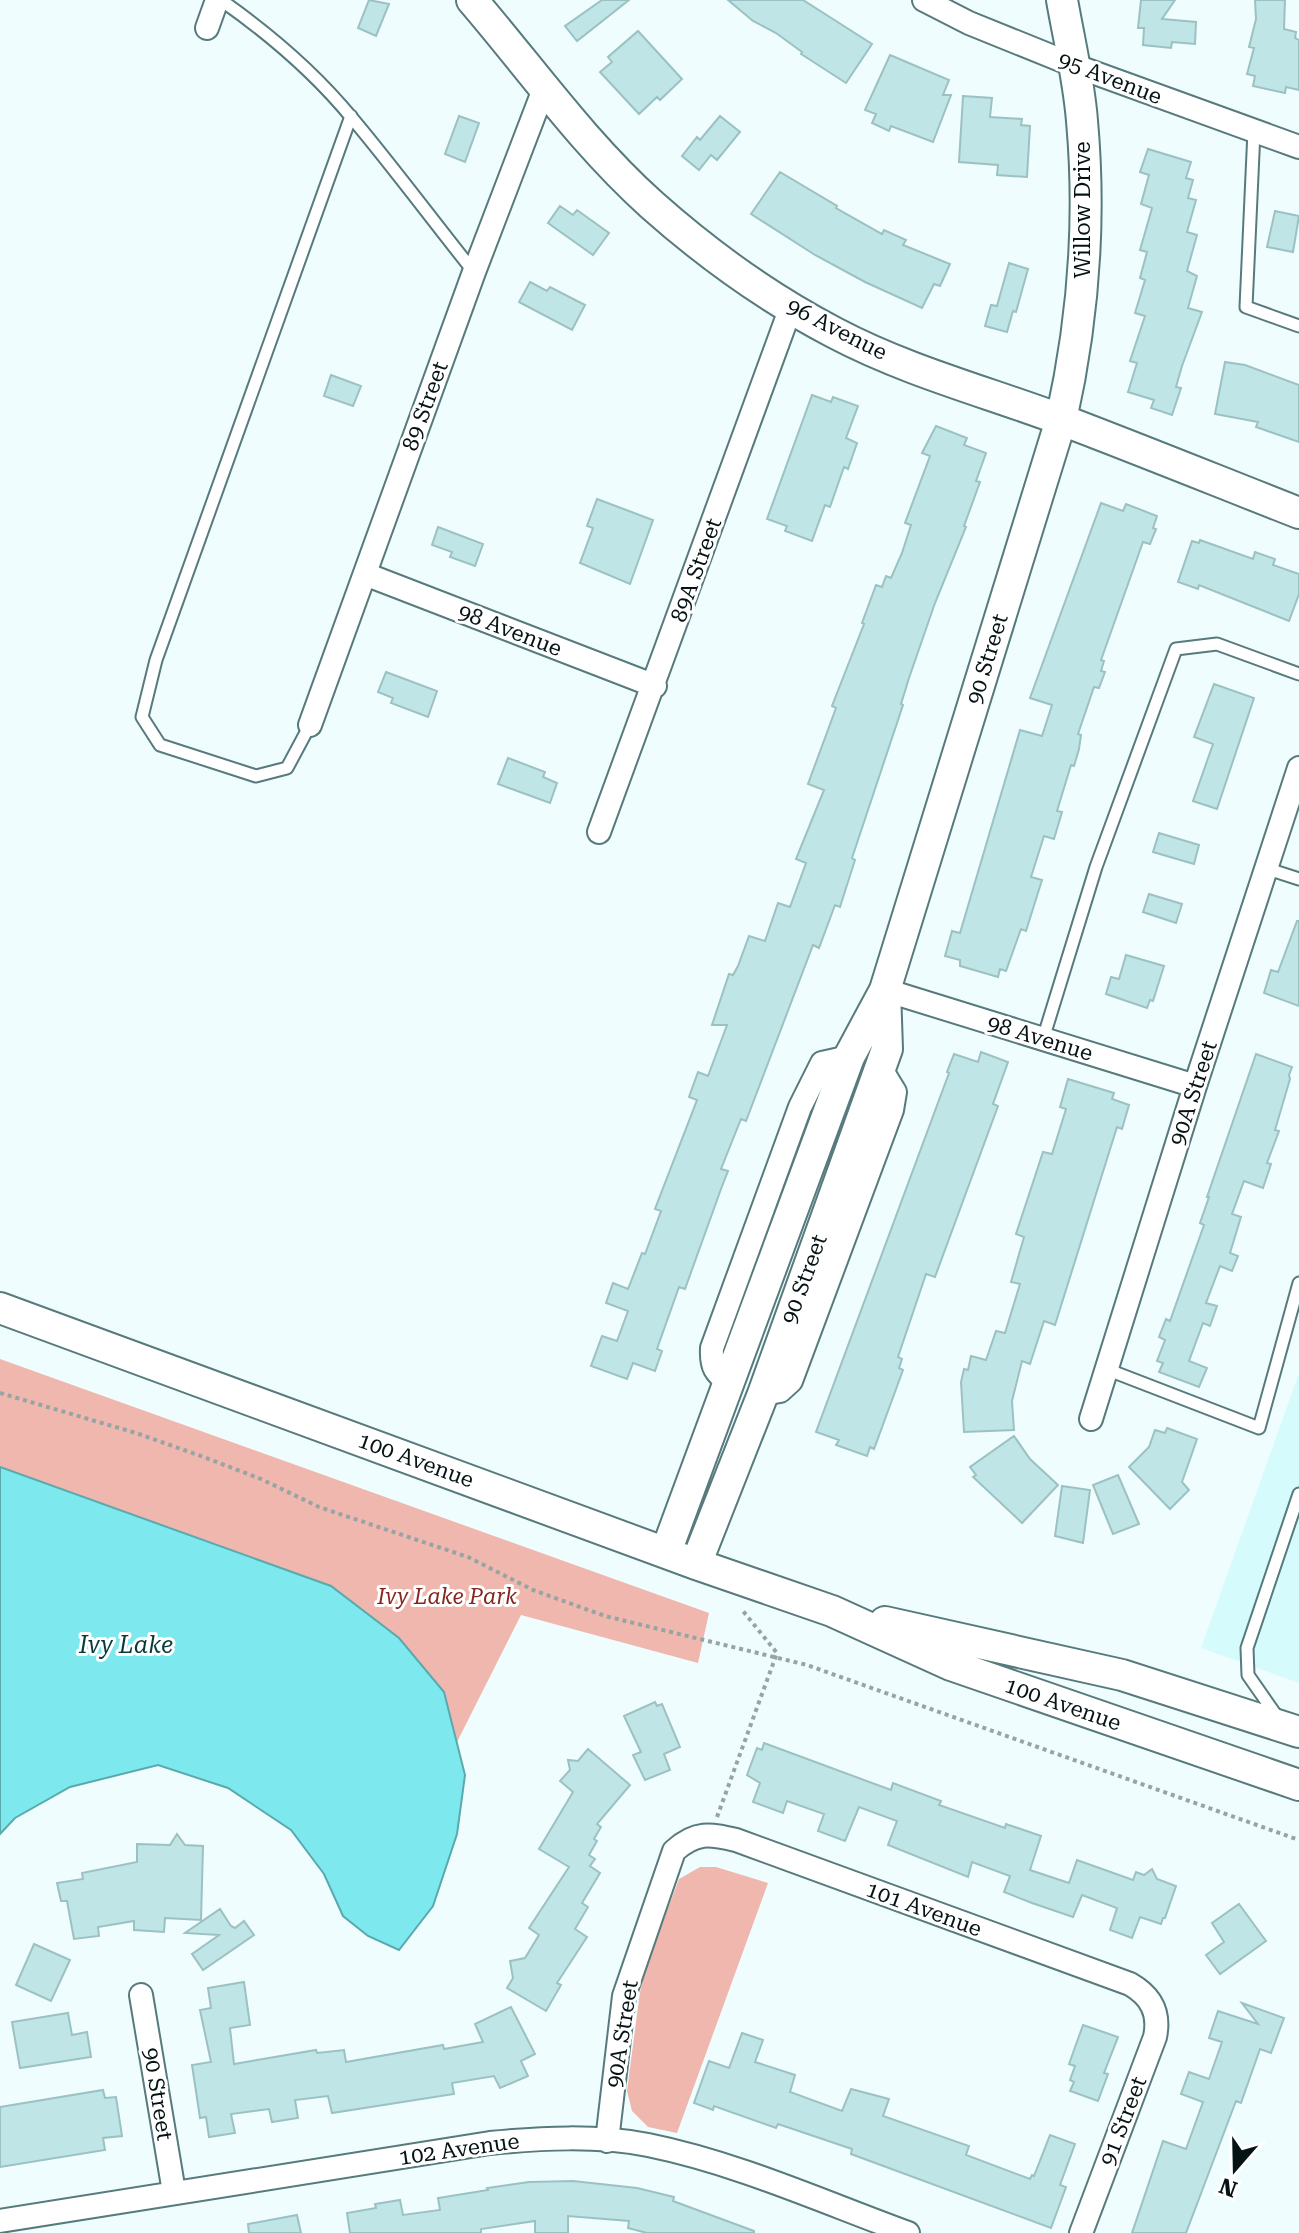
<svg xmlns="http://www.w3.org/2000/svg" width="1299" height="2233" viewBox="0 0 1299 2233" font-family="'Roboto Serif',serif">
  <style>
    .built { fill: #d5fbfd }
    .green { fill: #efb7ad }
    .water { fill: #7de9ef; stroke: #59a9ad; stroke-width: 2 }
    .building { fill: #bfe5e6; stroke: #9cc1c3; stroke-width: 2 }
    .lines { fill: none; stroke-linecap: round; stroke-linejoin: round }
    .lane-casing { stroke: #577a7c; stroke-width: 15 }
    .street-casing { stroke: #577a7c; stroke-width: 26 }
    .secondary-casing { stroke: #577a7c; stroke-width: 34 }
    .path { stroke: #97a4a5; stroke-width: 4; stroke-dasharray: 4 4; stroke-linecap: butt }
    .lane { stroke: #fff; stroke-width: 11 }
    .street { stroke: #fff; stroke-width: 22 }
    .secondary { stroke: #fff; stroke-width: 30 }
    .labels { text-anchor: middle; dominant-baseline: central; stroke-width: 6; stroke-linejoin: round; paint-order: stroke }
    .street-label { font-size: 22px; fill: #061314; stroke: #fff }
    .park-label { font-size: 22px; font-style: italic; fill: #85271e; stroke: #fff }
    .water-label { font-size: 24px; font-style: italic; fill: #063b3e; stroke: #fff }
  </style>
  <rect width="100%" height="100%" fill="#effdfe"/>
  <path class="built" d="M1299,1373V1683L1201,1648Z"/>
  <path class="green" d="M0,1359L709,1613L698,1663L521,1615L457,1742L375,1619L178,1531L0,1467Z
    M700,1867H716L768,1883L677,2133L648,2127L632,2111L627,2091L640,1992L647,1964L679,1879Z"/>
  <path class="water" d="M0,1467L331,1586L399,1638L444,1692L465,1775L457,1834L433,1906L399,1950L368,1936L343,1916L324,1874L291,1830L228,1788L158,1765L70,1787L15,1818L0,1834Z"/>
  <path class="building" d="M369,0L389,4L376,36L358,28Z
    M602,0H629L577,41L565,26Z
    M728,0H803L872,44L846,83L801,54L802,52L776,33L753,21Z
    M1141,0H1175L1162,19L1196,22L1195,44L1172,42L1171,48L1143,45L1144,28H1138Z
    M1255,0H1285L1284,29L1296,32L1295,38L1299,40V90L1286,87L1285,93L1253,86L1255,76L1247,74L1254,48L1249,47L1256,19Z
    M638,31L682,79L660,100L657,97L639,114L600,72L612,62L608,57Z
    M890,55L949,80L943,95H951L933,142L891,126L889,131L872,123L876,114L865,110Z
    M963,96L992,98L990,117L1022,119L1021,125L1030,126L1027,177L997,175L998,165L959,162Z
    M459,116L479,123L465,162L445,154Z
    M720,116L740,132L717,160L711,155L699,170L682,156L697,137L700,140Z
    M1148,149L1191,162L1186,178L1193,180L1188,198L1196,200L1187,232L1197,235L1187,271L1197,276L1188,308L1202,312L1182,366L1176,387L1181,388L1172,415L1151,408L1154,400L1128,392L1137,363L1130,361L1145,316L1135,313L1145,280L1140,278L1147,252L1140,250L1152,208L1141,204L1149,175L1140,172Z
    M780,172L837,206L836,208L882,234L884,230L906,240L903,245L950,264L940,286L934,284L922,308L865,282L815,255L751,214Z
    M560,206L573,215L577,210L609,233L593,255L548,223Z
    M1275,211L1299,216L1293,252L1267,247Z
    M1009,263L1028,269L1016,312L1013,311L1007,332L985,326L991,305L997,306Z
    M530,282L547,291L550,287L585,305L572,330L519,302Z
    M1225,362L1245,365L1299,385V442L1256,427L1258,422L1215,414Z
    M331,375L361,386L353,406L324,396Z
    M812,395L831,402L833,397L858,406L846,438L857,443L848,469L844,467L830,507L825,505L812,541L785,531L787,526L767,519Z
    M936,426L967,438L964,445L986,453L976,481L980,482L964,526L966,527L935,603L909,678L901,704L903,705L852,858L855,860L840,907L835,905L819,948L813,945L746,1121L741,1119L721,1169L728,1171L721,1189L685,1289L679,1287L657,1349L662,1351L655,1371L633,1363L627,1379L591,1366L602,1336L617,1341L628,1311L606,1303L613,1283L628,1289L642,1253L645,1254L661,1211L655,1209L697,1100L689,1097L698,1072L708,1076L727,1025H712L729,974L733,975L738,966L749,936L765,941L778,903L790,907L806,863L796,859L824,790L808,784L836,708L832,706L864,624L862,623L876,585L882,587L886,576L891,578L902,553L911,525L905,523L930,456L922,453Z
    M597,499L653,520L630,584L580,563L593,528L587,526Z
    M1101,503L1123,511L1126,504L1157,516L1153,528L1156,529L1150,544L1143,542L1101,660L1104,661L1101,671L1105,672L1099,688L1094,687L1078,734L1081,735L1079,749L1074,766L1071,765L1057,811L1062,812L1054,839L1044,836L1031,877L1042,880L1026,931L1021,929L1006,971L1000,969L998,977L960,966V960L945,956L952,931L960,933L1020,730L1042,736L1052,705L1030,698Z
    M438,527L483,544L475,566L450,557L452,552L432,545Z
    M1200,540L1253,559L1255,552L1275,559L1273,565L1299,574V594L1289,621L1199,585L1198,589L1178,582L1192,541L1199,543Z
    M386,672L437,691L428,717L391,703L393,698L378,692Z
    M1214,684L1254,698L1217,809L1193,801L1213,744L1194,737Z
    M508,758L545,772L543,777L557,783L550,803L498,784Z
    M1159,833L1199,845L1194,864L1153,852Z
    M1149,894L1182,904L1176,923L1143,912Z
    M1297,921H1299V1006L1264,993L1271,970L1278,972Z
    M1126,955L1164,966L1153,1001L1150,1000L1147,1008L1106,994L1111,977L1119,979Z
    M981,1052L1008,1062L993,1104L998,1106L935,1277L926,1274L898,1357L902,1359L899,1368L903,1370L874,1449L870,1447L867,1456L836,1445L839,1440L816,1432L949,1073L947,1072L954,1054L978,1062Z
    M1256,1054L1292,1067L1289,1075L1290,1079L1275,1130L1279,1131L1267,1163L1271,1164L1263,1188L1244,1181L1232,1214L1241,1217L1230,1253L1238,1256L1232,1271L1220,1266L1206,1303L1217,1306L1210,1326L1203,1323L1189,1361L1207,1368L1199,1387L1159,1372L1163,1363L1157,1361L1165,1340L1159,1337L1166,1319L1170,1321L1204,1225L1200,1223L1209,1197H1207Z
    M1068,1079L1114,1093L1112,1099L1129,1105L1122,1129L1117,1127L1055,1325L1044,1321L1030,1364L1022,1361L1012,1401L1014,1430L964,1432L961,1382L964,1369L968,1370L971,1356L986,1360L996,1331L1005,1333L1020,1284L1011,1282L1024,1237L1016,1234L1043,1152L1052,1154L1066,1109L1060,1107Z
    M1167,1428L1197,1439L1182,1482L1189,1490L1170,1509L1129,1467L1149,1447L1155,1430L1165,1433Z
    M1014,1436L1030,1459L1058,1485L1022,1523L973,1477L976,1475L970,1467Z
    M1118,1475L1139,1524L1113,1534L1093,1485Z
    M1062,1486L1090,1490L1083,1543L1055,1536Z
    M655,1702L657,1706L662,1704L680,1747L664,1754L670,1770L645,1780L633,1755L641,1752L624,1716Z
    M764,1743L891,1790L893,1783L941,1801L939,1805L1005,1828L1006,1824L1041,1836L1030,1870L1069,1883L1077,1860L1133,1880L1136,1872L1144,1875L1152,1869L1157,1879L1176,1886L1165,1918H1163L1161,1924L1140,1917L1132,1938L1110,1930L1117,1908L1082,1895L1073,1917L1032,1903L1004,1892L1010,1876L972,1862L968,1877L888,1845L897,1821L859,1807L845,1841L818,1831L824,1814L787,1801L783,1813L753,1802L760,1783L747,1775L757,1748L762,1750Z
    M588,1749L630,1785L597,1824L601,1827L594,1839L597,1841L589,1855L595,1859L590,1866L600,1873L582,1903L588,1907L575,1929L587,1937L557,1983L561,1985L546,2011L507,1988L513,1978L510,1961L525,1958L539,1935L529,1928L569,1867L539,1849L573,1792L560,1781L570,1770L568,1760L578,1761Z
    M177,1834L185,1845L203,1846L201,1920L165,1918L164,1932L134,1930V1921L98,1927L99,1936L74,1939L67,1901H61L57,1883L83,1879L82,1873L137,1862V1844L170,1845Z
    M1239,1904L1266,1941L1220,1974L1206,1955L1224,1942L1212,1923Z
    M220,1909L231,1926L235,1928L244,1921L254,1935L203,1970L192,1954L219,1935L185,1933Z
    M34,1944L70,1960L51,2001L16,1985Z
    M244,1982L250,2025L230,2028L234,2064L316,2050L317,2053L344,2050L346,2062L443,2045L444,2049L483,2042L475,2024L511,2007L535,2054L521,2061L528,2076L500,2088L494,2076L452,2083L454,2094L332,2113L328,2096L295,2100L298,2118L272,2122L269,2109L231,2114L235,2133L209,2137L206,2117L200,2118L192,2065L211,2062L200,2010L211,2008L208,1988Z
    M1242,2003L1284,2018L1271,2053L1260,2049L1241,2103L1236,2101L1186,2233H1132L1163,2141L1186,2149L1203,2102L1181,2094L1189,2072L1209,2079L1222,2042L1209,2038L1218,2011L1258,2024Z
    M68,2013L72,2035L87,2032L91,2057L20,2068L12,2022Z
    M1083,2025L1118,2037L1104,2073L1108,2074L1098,2101L1070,2091L1074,2082L1070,2080L1075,2066L1069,2064Z
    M742,2033L763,2040L755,2062L795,2075L790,2092L842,2111L851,2089L889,2099L883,2116L969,2146L966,2155L1030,2179L1032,2175L1034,2176L1050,2135L1075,2144L1060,2185L1066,2187L1051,2228L851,2154L852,2149L778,2124L776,2128L714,2106L713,2110L694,2103L709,2061L729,2068Z
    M103,2090L105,2098L116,2097L122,2136L103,2138L105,2150L0,2167V2107Z
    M573,2181L637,2188L674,2197L673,2201L754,2231V2233H647L628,2228L629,2221L568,2216V2233H535V2221L481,2229V2233H350L347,2213L376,2208L375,2204L400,2200L403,2215L440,2210L438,2198L488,2190L487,2188L529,2182Z
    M297,2215L301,2233H249L248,2224Z"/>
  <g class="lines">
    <defs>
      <path id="lane" d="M221,0C268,33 315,73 352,118C394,168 433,221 474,272
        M1254,131L1246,307L1299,326
        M310,725L287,768L256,776L160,745L142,717L156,660L351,116
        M1265,868L1299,879
        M1043,1039L1096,867L1176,649L1217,644L1299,674
        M1106,1369L1259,1428L1299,1283
        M1278,1718L1248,1675L1247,1648L1299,1494"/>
      <path id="street" d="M924,0L969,23L1073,65L1299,147
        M207,28L217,0
        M365,574L655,686
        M310,725L474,272L544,89
        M599,832L791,307
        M885,990L1195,1086
        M730,1384C715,1373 711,1367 712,1348L800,1107L822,1063L849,1057
        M763,1394L780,1391L791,1381L892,1110L895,1092L881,1069
        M1091,1419L1195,1086L1299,768
        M141,1995L174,2192
        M607,2141L624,1996L674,1851C696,1831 710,1834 736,1840L1130,1984C1151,1996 1160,2013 1155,2037L1081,2233
        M0,2221L490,2143C542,2138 596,2135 648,2145C737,2163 823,2202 908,2233"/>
      <path id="secondary" d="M472,0C532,70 583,143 652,205C707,254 770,299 835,333C907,371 987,392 1062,420C1141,450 1220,482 1299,513
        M0,1308L696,1564L832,1611L951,1665L1299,1785
        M666,1552L849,1057L885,990L1061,420C1083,322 1091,221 1082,121C1079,81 1069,40 1062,0
        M696,1564L763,1394L887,1049L885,990
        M885,1622L1122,1675L1299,1732"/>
    </defs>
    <use href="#lane" class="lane-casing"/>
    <use href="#street" class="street-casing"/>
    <use href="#secondary" class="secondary-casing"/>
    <path class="path" d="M0,1393L136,1433L201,1456L261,1479L319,1507L468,1557L533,1590L605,1616L807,1665L1299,1840
      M717,1817L777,1653L743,1611V1608"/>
    <use href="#lane" class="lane"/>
    <use href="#street" class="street"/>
    <use href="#secondary" class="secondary"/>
  </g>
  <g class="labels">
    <g class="street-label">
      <text transform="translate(1110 78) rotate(21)">95 Avenue</text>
      <text transform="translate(1082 210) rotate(-90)">Willow Drive</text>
      <text transform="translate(837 329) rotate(27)">96 Avenue</text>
      <text transform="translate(425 406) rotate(-70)">89 Street</text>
      <text transform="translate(696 570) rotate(-70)">89A Street</text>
      <text transform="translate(510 630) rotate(21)">98 Avenue</text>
      <text transform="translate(987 659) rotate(-73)">90 Street</text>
      <text transform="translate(1040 1038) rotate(17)">98 Avenue</text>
      <text transform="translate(1193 1093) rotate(-72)">90A Street</text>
      <text transform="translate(804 1279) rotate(-70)">90 Street</text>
      <text transform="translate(416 1460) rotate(20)">100 Avenue</text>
      <text transform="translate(1063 1704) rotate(19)">100 Avenue</text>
      <text transform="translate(924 1909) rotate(20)">101 Avenue</text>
      <text transform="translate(622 2034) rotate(-81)">90A Street</text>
      <text transform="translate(158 2094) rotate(81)">90 Street</text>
      <text transform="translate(1123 2121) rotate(-69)">91 Street</text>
      <text transform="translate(459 2149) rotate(-8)">102 Avenue</text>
    </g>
    <g class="park-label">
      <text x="447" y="1596">Ivy Lake Park</text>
    </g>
    <g class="water-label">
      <text x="126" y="1645">Ivy Lake</text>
    </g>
  </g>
  <g transform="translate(1235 2169) rotate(200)" stroke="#ffffff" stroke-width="6" paint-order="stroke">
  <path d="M0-6L14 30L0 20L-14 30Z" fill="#061314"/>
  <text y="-12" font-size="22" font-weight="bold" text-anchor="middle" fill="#061314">N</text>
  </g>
</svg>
